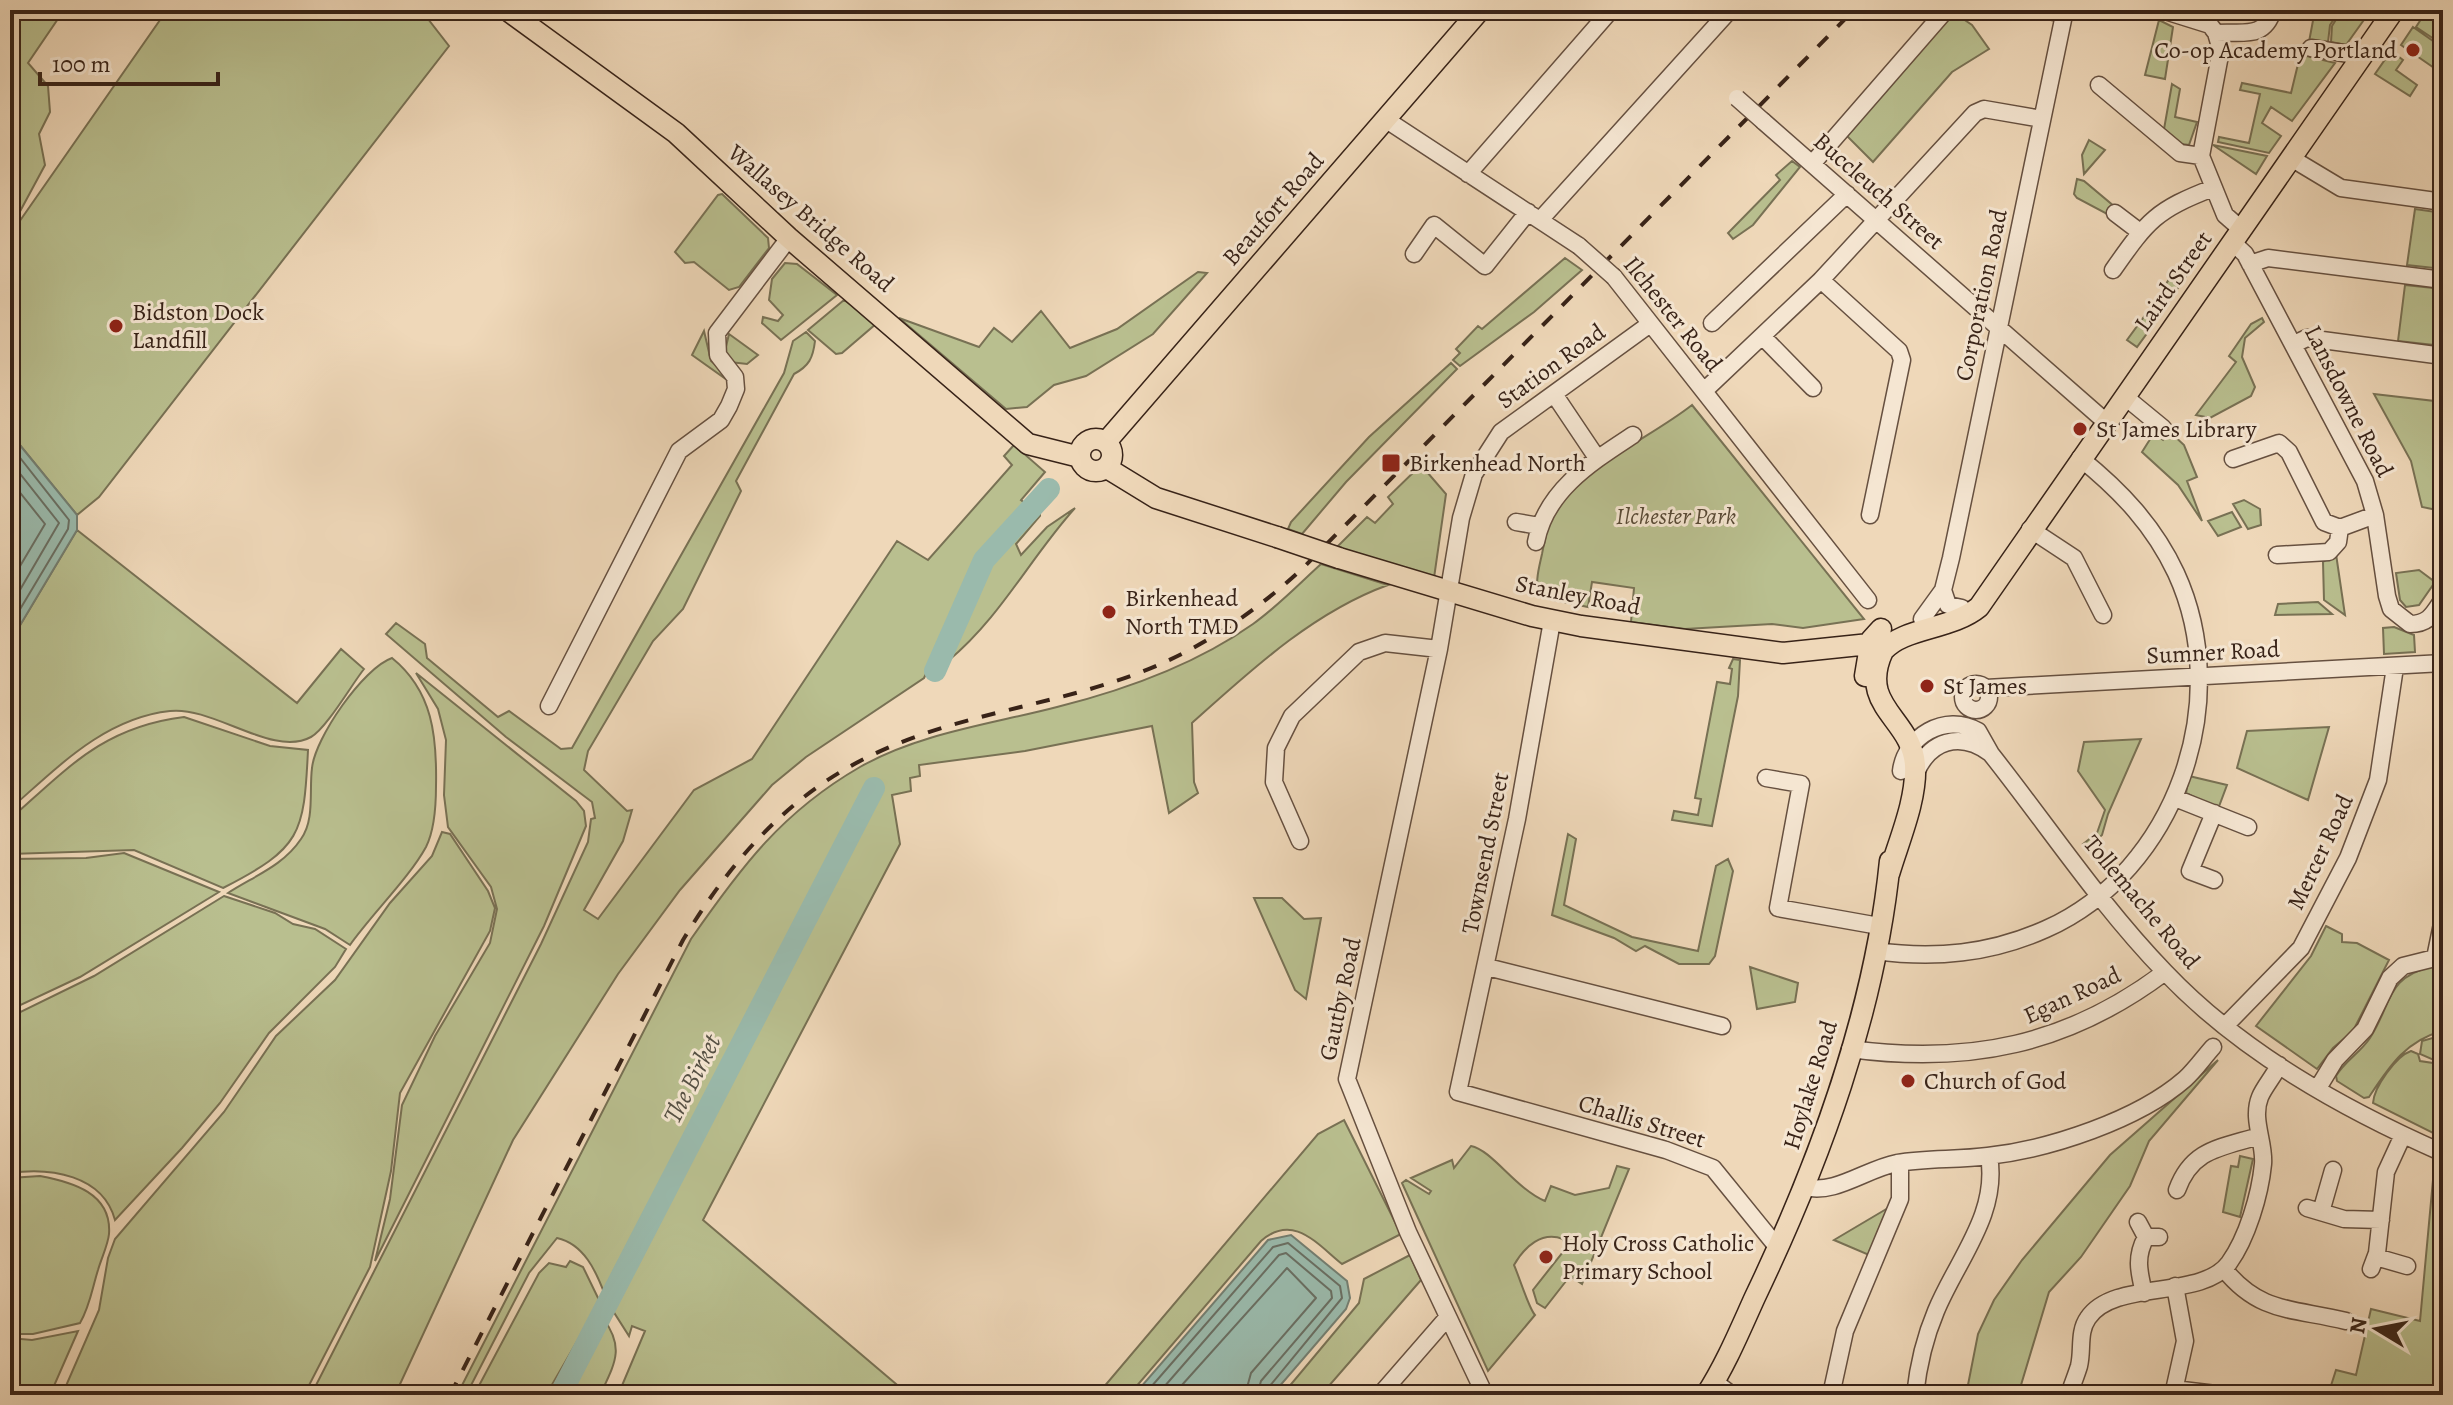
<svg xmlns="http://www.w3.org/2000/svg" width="2453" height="1405" viewBox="0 0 2453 1405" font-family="Alegreya,serif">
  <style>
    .green { fill: #b9bf8f; stroke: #787154; stroke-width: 2 }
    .water { fill: #9abaac; stroke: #737e71; stroke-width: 2 }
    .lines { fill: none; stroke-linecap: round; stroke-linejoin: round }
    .shore { stroke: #696e62; stroke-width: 2 }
    .river { stroke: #9abaac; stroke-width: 22 }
    .minor-casing { stroke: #665040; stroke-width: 19 }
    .major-casing { stroke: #382318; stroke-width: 23 }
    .minor { stroke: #f5e6d2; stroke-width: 16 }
    .major { stroke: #efd8b9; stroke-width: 20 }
    .rail { stroke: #382318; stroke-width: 4; stroke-dasharray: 14 14; stroke-linecap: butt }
    .minor-bridge-casing { stroke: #665040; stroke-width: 19; stroke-linecap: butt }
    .major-bridge-casing { stroke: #382318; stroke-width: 23; stroke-linecap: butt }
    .minor-bridge { stroke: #f5e6d2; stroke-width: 16 }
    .major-bridge { stroke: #efd8b9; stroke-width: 20 }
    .poi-dot { fill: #8f2418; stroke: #f5e6d2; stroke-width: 3 }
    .labels { text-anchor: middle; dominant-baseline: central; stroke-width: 6; stroke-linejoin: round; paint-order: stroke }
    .poi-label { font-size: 24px; fill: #382318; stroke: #f5e6d2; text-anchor: start }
    .street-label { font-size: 24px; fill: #382318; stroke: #f5e6d2 }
    .park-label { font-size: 24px; font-style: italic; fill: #584a36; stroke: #f5e6d2 }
    .water-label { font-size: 26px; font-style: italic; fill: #555044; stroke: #f5e6d2 }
  </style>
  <rect width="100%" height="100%" fill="#efd8b9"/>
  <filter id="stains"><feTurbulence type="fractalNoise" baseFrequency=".0025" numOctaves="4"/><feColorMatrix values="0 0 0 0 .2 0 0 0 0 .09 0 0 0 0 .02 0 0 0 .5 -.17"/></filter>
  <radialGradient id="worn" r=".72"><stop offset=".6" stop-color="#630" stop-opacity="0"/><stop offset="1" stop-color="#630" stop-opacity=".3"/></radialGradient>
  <path class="green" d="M10,10H64L28,63L48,86L50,112L39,134L45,165L10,230Z
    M167,10H421L449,46L99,497L77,515L10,433V235Z
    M2315,10H2340L2330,25L2328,42L2314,40L2308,47Z
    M2342,10H2371L2346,45L2331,42L2332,26Z
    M2427,10L2443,19V45L2416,27Z
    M1953,12L1972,25L1989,49L1952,72L1873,162L1847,136Z
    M2159,20L2173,27L2165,79L2145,75Z
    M2413,27L2443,48L2440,72L2401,45Z
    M2391,51L2403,60L2396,70L2417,85L2410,96L2375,74Z
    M2307,56L2335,63L2292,121L2271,107L2262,123L2281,136L2269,153L2218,142L2219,137L2249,143L2260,94L2240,90L2242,83L2291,93L2299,60Z
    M2172,84L2180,89L2175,117L2197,122L2189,145L2181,144L2164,129Z
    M2089,140L2105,150L2084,174L2082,155Z
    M2213,145L2267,156L2256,174Z
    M1792,161L1800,167L1753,225L1733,239L1728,233L1780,180L1776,175Z
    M2077,179L2084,181L2115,207L2109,215L2077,198L2074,194Z
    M722,194L768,238L769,248L739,287L729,290L694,262L685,263L675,252L718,195Z
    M2415,209L2443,213V269L2407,265Z
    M1565,258L1582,270L1534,312L1460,366L1453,360L1460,353L1456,349L1478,326L1482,329Z
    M785,263L797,264L837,295L781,340L762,323L763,317L778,321L783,315L769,300L772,279Z
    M2178,265L2189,272L2168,302L2159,295Z
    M1198,272L1207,273L1153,334L1086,376L1054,385L1027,407L1006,409L899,318L979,347L994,328L1012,342L1041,311L1070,348L1117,329Z
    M2405,285L2443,289V346L2398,341Z
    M2157,299L2167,306L2137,347L2127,340Z
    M844,300L877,323L842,353L836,354L808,330Z
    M2262,318L2264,322L2245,338L2242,357L2255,387L2251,396L2210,418L2196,415L2236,362L2229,356L2251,324Z
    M704,331L711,361L728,375L730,382L692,355Z
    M806,332L815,341C813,358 809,366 794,374L736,481L741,491L683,609L653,641L588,751L584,770L627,811L632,810L623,841L584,910L598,919L694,790L752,759L897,541L928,560L1012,465L1004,456L1014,445L1045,472L1021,500L1026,504L978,560L924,678L806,757L772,785L680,890L618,974L513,1140L395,1395H311L541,944L588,842L591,819L595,818L592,802L506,737L386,634L396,623L425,644L427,658L498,717L509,711L561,749L572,748L784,373L793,341Z
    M729,334L758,355L747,364L730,362L725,351Z
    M1451,363L1457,369L1346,482L1302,534L1288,529L1291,522L1369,437Z
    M2374,394L2443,402L2442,511L2422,507L2411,461Z
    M1692,405L1864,619L1803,628L1772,624L1685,629L1631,622L1634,588L1592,582L1588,607L1540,597C1534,584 1539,568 1542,554C1545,538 1548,521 1558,507C1590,462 1650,438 1692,405Z
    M2170,432L2184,445L2197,477L2187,481L2202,521L2178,485L2142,452L2154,433L2163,440Z
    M1421,465L1446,494L1434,578L1331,553L1367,517L1375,523L1393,504L1388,497Z
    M2244,500L2260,509L2261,525L2248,529L2233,504Z
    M1040,505V516L1016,544L1021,555L1047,527L1075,508C1030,558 1001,617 948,661L996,555Z
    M2232,512L2241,527L2218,536L2208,521Z
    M77,530L297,703L341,649L364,669C352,684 326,729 311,737C273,758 214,706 170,711C104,718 57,768 10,809V642Z
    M2336,554L2345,615L2324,600L2323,562Z
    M1321,564L1388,585C1313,612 1250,671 1192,723L1194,782L1198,793L1169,813L1152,726L1025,751L919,765L920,776L910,778L911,791L892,795L900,844L703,1220L909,1395H618L645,1331L632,1326L629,1336L608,1303L630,1276L876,791L866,785L605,1295C596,1271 584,1244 557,1238L529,1273L466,1395H457L691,939C741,867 782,812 860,767C920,733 992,724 1057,707C1125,690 1195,665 1253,624C1277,607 1299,584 1321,564Z
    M2419,570L2435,582L2419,605L2406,607L2400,600L2396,573Z
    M2318,602L2332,614L2275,615L2278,604Z
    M2394,627L2414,635L2415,652L2384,654L2383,628Z
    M392,658C433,691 437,737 436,786C436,806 435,829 426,847C409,878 372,914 350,945L325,929L228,893C254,876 283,866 301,839C315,820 309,790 312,768C315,738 363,668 392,658Z
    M1733,659L1740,660L1738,696L1712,826L1672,820L1674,811L1698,815L1701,799L1695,798L1717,682L1730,684L1732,669L1729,668Z
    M416,673L576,801L584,811L586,826L544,926L375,1261L390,1199L402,1105L435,1036L490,943L497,909L491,887L448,827L444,795L446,740L438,709Z
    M184,717L270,746L308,750C304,835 301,848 223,888L134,850L10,854V819C68,768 103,727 184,717Z
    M2329,727L2308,800L2237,768L2247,731Z
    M2141,739L2108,814L2102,835L2087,848L2083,844L2097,833L2105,810L2078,771L2084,742Z
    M2189,776L2227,785L2218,809L2186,793Z
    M442,832L450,834L488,891L495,908L490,931L400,1093L391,1171L370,1267L304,1395H62L99,1310L108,1258L115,1239L224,1112L276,1036L335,980L390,903L432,856Z
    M1568,834L1576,839L1564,905L1632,937L1698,951L1716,866L1728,859L1733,871L1715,956L1709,964H1679L1645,946L1636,951L1614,938L1552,915Z
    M124,853L219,892L80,977L10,1010V859L86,858Z
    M224,896L275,913L293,924L315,929L346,949L335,967L269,1033L220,1103L182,1148L115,1220C103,1175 50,1167 10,1173V1017L94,976Z
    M1254,898H1282L1304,919L1321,918L1306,999L1295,990Z
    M2326,926L2342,934V942L2357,943L2389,960L2353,1031L2333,1048L2317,1069L2256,1026L2311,956Z
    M2433,966L2443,968V1031C2406,1040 2389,1067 2369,1097L2364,1098L2337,1081L2336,1076C2345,1061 2360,1053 2370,1038C2393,1002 2385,978 2433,966Z
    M1750,967L1798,983L1795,1002L1757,1009Z
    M2443,1035V1064L2420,1054L2422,1041Z
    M2411,1051L2418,1054L2420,1061L2433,1063L2443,1071V1138L2373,1103C2374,1087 2396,1056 2411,1051Z
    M2218,1060L2149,1141L2130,1186L2081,1257L2049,1292L2018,1395H1966L1978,1334L1994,1300L2022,1260L2110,1155Z
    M1344,1120L1401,1234L1342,1264C1316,1243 1293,1213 1261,1241L1129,1395H1097L1318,1134Z
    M1471,1146C1492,1150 1516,1189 1545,1201L1551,1186L1575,1195L1609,1188L1617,1166L1629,1169L1582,1284L1570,1276L1545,1308L1537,1303L1533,1290L1566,1248L1563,1239C1542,1231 1525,1246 1514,1265C1519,1276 1529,1309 1535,1315L1488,1371L1402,1183L1406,1180L1429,1194L1431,1191L1411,1178L1452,1160L1454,1168Z
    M2240,1156L2253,1159L2240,1217L2223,1212L2231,1166L2238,1167Z
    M2434,1169L2443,1173V1395H2328L2336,1370L2356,1375L2371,1309L2420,1321Z
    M40,1176C72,1182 112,1193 109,1234C108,1245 101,1259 98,1270C92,1289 90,1306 80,1323L33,1334H10V1178Z
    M1888,1208L1869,1255L1834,1240Z
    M1410,1255L1421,1280L1321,1395H1282L1359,1303L1364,1279Z
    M570,1261L583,1267L600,1302L546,1395H474L539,1273L549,1263L566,1267Z
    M603,1318C625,1348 615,1363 600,1395H564Z
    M78,1331L50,1395H10V1338L32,1340Z"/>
  <path class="water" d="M10,433L77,515V530L10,642Z
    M1291,1235L1347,1281L1350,1298L1346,1309L1272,1395H1134L1268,1240Z"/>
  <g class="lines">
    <path class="shore" d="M10,445L69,520L68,529L10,626
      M10,461L59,523L10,607
      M10,480L45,524L10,583
      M1144,1395L1273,1247L1288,1243L1340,1286L1342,1298L1269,1387L1267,1395
      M1157,1395L1279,1255L1286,1253L1331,1291L1332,1298L1261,1381L1257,1395
      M1173,1395L1287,1268L1316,1298L1251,1373L1245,1395"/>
    <path class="river" d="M935,671L984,560L1049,489
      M560,1395L874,788"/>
    <defs>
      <path id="minor" d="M2043,10L2064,14
        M2162,10L2210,25L2216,33L2221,50L2201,156L2225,215L2241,229
        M2216,33C2243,31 2264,40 2273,10
        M2311,48L2362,56
        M2099,85L2180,153L2201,156
        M1385,119L1579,246
        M1763,121L2106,422
        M2291,158L2341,188L2443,202
        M1812,164L1946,10
        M1468,174L1611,10
        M2115,213L2140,232
        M1540,220L1730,10
        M2232,242L2245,254L2365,481L2375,515L2387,596L2391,609L2410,624C2429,624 2433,614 2443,599
        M1414,254L1434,225L1485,266L1528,212
        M2250,264L2268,258L2443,280
        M2113,270C2148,220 2156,210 2213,188
        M1614,277L1868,600
        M1821,280L1899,351L1902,360L1870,515
        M1712,323L1847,194
        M1763,337L1813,388
        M2294,344L2307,338L2443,356
        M1704,391L1821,280L1975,113L1984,109L2042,119
        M1554,394L1597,458
        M2124,396L2163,428
        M2233,459L2279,443L2289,452L2324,522L2340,528L2375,515
        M1516,522L1539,526
        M2030,529L2074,558L2103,615
        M1536,542C1546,490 1592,462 1633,435
        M2277,555L2329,552L2338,542L2340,528
        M1943,590L1948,605L1962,608
        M1922,619L1943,590L1951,558L2065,10
        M1552,621L1517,819L1458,1092L1666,1150L1713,1168L1778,1248
        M1963 697a13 13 0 1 1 26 0a13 13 0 1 1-26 0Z
        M1986,688L2443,663
        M549,706L679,451L721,420L729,406L736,389L735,377L718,355L717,333L789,238
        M1901,771C1905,737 1945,712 1978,731L1991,754C2048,826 2101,906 2165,972C2241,1052 2343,1109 2443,1153
        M1915,775C1929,740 1960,731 1990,753
        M1766,778L1801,784L1778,908L1879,926
        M2175,798L2248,827
        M1300,841L1274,782L1276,748L1292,716L1359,652L1385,643L1439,649
        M2214,880L2190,871L2214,813
        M1875,951C1935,959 1990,954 2046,929C2176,871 2235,701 2176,573C2154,526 2121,491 2080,458
        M1487,967L1722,1026
        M2225,1026L2301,948L2348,858L2378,780L2395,667
        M1850,1049C1969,1065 2068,1045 2165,972
        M2318,1088L2335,1060L2365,1029L2390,978L2403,966L2435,958L2443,919
        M1805,1187C1835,1195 1866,1169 1897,1163C1927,1158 1958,1160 1988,1156C2050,1149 2138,1120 2185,1079C2195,1070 2204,1057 2213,1047
        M2177,1190C2192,1149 2220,1148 2259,1136
        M2307,1208L2344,1219L2381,1220
        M2321,1212L2333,1170
        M2138,1222L2146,1237
        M2376,1257L2407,1266
        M2224,1269C2260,1314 2294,1308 2346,1321
        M2371,1269L2377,1253L2386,1172L2403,1135
        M2144,1293C2139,1272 2135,1257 2146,1237H2159
        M1715,1382L1732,1395
        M2174,1389L2224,1395
        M1380,1395L1447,1318
        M1485,1395L1408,1232L1347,1079L1439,649L1461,518L1474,474L1501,432L1650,324
        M1831,1395L1845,1331L1900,1199V1163
        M1915,1395C1918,1367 1925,1337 1936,1311C1957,1260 1999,1214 1989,1156
        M2069,1395C2072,1385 2076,1376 2079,1366C2083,1350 2078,1332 2088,1318C2114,1279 2202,1300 2229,1263C2247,1238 2260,1195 2263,1164C2265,1143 2251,1119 2260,1097C2264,1087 2274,1076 2279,1065
        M2173,1395L2185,1341L2175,1286"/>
      <path id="major" d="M507,10L676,133L789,238L1028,444L1080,457
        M1080 455a16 16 0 1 1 32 0a16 16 0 1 1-32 0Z
        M1106,442L1480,10
        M1107,468L1156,498L1277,537
        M1339,558L1532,616L1581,626L1783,653L1879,643
        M1865,676L1871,640L1881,629
        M1889,874C1899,840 1917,800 1915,765C1912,718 1857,707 1883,651C1904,627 1951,630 1979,607L2394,10
        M1706,1395C1726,1364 1740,1330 1755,1297C1820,1161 1875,1012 1890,861"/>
    </defs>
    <use href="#minor" class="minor-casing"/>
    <use href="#major" class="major-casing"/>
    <use href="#minor" class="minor"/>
    <use href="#major" class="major"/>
    <path class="rail" d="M450,1395L683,940C730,862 787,796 870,756C947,718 1033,708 1113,682C1186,659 1248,619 1304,567L1854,10"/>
    <defs>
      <path id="minor-bridge" d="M1737,98L1763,121
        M1579,246L1614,277"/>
      <path id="major-bridge" d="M1277,537L1339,558"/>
    </defs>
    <use href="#minor-bridge" class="minor-bridge-casing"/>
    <use href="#major-bridge" class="major-bridge-casing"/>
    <use href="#minor-bridge" class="minor-bridge"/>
    <use href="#major-bridge" class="major-bridge"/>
  </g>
  <g class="poi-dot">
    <circle cx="2413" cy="50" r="8"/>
    <circle cx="116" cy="326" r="8"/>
    <circle cx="2080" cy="429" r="8"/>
    <rect x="1381" y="453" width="20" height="20" rx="4"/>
    <circle cx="1109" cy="612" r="8"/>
    <circle cx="1927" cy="686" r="8"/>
    <circle cx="1908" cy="1081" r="8"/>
    <circle cx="1546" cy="1257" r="8"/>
  </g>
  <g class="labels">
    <g class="poi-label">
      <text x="2397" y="50" text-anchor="end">Co-op Academy Portland</text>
      <text x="132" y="312">Bidston Dock<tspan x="132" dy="28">Landfill</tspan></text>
      <text x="2096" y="429">St James Library</text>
      <text x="1409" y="463">Birkenhead North</text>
      <text x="1125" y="598">Birkenhead<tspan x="1125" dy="28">North TMD</tspan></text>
      <text x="1943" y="686">St James</text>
      <text x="1924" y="1081">Church of God</text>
      <text x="1562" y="1243">Holy Cross Catholic<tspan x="1562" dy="28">Primary School</tspan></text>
    </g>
    <g class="street-label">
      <text transform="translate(1879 191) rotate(41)">Buccleuch Street</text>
      <text transform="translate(1273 209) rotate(-49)">Beaufort Road</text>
      <text transform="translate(811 218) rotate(41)">Wallasey Bridge Road</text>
      <text transform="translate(2173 281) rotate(-55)">Laird Street</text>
      <text transform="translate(1981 295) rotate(-78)">Corporation Road</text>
      <text transform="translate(1673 314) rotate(51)">Ilchester Road</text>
      <text transform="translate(1551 366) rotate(-36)">Station Road</text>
      <text transform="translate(2349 401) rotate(63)">Lansdowne Road</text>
      <text transform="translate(1578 595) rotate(11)">Stanley Road</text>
      <text transform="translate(2213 652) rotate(-3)">Sumner Road</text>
      <text transform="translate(2320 852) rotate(-65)">Mercer Road</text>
      <text transform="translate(1485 853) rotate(-79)">Townsend Street</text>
      <text transform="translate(2142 902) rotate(50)">Tollemache Road</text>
      <text transform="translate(2072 995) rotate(-25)">Egan Road</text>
      <text transform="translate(1340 999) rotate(-78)">Gautby Road</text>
      <text transform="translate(1810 1085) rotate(-73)">Hoylake Road</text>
      <text transform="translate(1642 1121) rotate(17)">Challis Street</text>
    </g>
    <g class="park-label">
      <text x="1676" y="516">Ilchester Park</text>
    </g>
    <g class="water-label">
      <text transform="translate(692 1079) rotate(-63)">The Birket</text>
    </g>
  </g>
  <rect width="2453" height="1405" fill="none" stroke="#efd8b9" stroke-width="40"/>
  <rect x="12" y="12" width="2429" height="1381" fill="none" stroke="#382318" stroke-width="4"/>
  <rect x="20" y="20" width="2413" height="1365" fill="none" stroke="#382318" stroke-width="2"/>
  <g transform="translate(2377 1329) rotate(280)" stroke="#f5e6d2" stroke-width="6" paint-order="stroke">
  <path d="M0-6L14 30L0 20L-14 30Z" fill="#382318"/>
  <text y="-12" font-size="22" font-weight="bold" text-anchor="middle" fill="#382318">N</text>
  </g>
  <path d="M40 72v12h178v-12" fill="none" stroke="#382318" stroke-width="4"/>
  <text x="52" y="72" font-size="24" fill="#382318" stroke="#f5e6d2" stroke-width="6" paint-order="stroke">100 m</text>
  <rect width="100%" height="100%" filter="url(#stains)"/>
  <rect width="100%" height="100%" fill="url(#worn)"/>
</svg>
